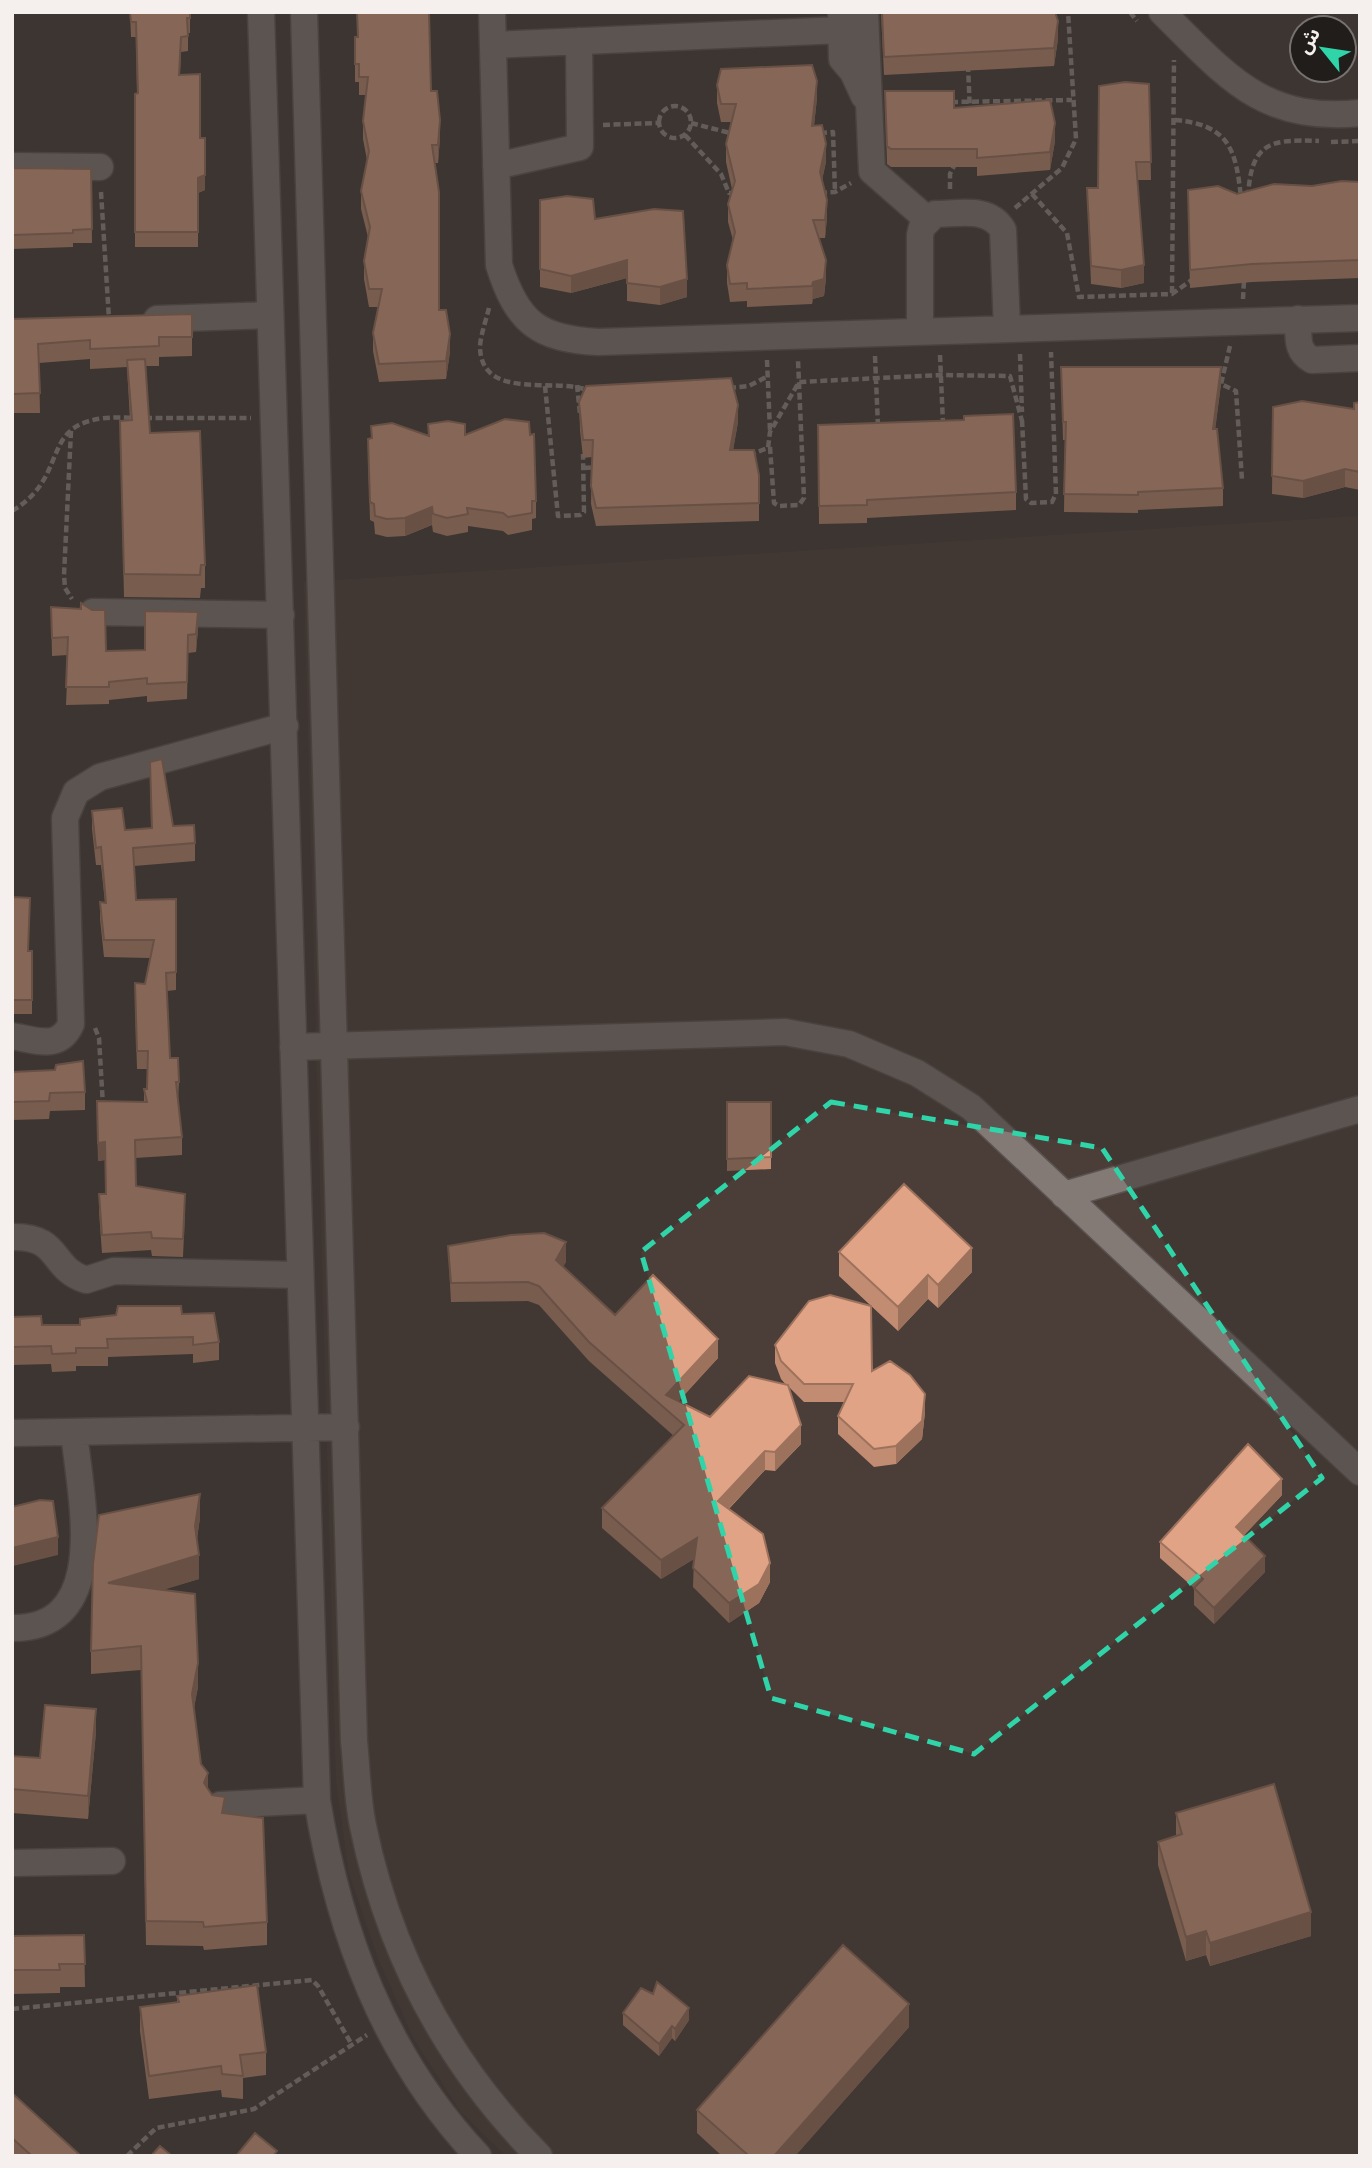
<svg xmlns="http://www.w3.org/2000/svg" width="1372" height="2168" viewBox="0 0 1372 2168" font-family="'Public Sans','Noto Sans Arabic',sans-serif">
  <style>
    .built { fill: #4b3d37 }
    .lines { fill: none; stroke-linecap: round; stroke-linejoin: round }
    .minor-casing { stroke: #5a5350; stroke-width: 29 }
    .path { stroke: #938c88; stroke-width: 4.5; stroke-dasharray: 7 3.5; stroke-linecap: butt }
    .minor { stroke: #837a76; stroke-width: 26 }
    .wall { fill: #c18c72 }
    .shaded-wall { fill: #9d725d }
    .building { fill: #e0a385; stroke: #9d725d; stroke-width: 2 }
    .marked { fill: none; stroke: #30d4a9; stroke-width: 5; stroke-dasharray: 14 9; stroke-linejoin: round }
  </style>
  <rect width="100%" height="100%" fill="#3d3531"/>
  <path class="built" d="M1360,516V2156H506L461,2112L414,2039L378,1958L349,1873L336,1781L304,582Z"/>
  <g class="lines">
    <defs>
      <path id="minor" d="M261,12L317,1800C339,1933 384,2056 478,2156
        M304,12L354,1741C357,1769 357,1798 363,1826C389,1953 448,2064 539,2156
        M492,12L499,265C517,322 538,339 598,342L1360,318
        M841,12L842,59L853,72L864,96
        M865,12L872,171L928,220
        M1162,12C1226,75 1262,123 1360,113
        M493,45L841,30
        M12,166L100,167
        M496,166L580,147L579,41
        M157,319L270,315
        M1298,319C1299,335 1295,351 1312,360L1360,358
        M920,330V235L922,227L935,214C959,214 989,206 1003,230L1007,328
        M93,612L281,615
        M12,1036C35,1040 59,1051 71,1024L65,818L76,792L100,777L285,726
        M293,1047L785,1032L849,1044L917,1073L971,1107L1360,1472
        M1064,1195L1360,1109
        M12,1237C62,1236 49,1268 86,1280L114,1271L300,1275
        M12,1433L346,1427
        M12,1628C113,1629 80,1496 74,1432
        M220,1805L317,1800
        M12,1863L112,1861"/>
    </defs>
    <use href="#minor" class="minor-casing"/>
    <path class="path" d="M1130,12L1137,21
      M968,65L970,112
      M951,102L1072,100
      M659 122a16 16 0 1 1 32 0a16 16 0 1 1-32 0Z
      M1175,120C1229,125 1236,149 1241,198
      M691,123L734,134
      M603,125L658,123
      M820,133L833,132L835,192
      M685,135L721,174L729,193H735
      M1331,142L1360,141
      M950,189V174L955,164
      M101,192L109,319
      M820,193L835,192L851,183
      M1032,194L1067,233L1079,297L1172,294L1193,279
      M1248,197C1251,142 1270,139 1319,141
      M1015,208L1062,168L1076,139L1068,12
      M1172,293L1174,60
      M1243,299L1244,280
      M489,308C486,320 481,334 480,346C480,403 560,376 589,391
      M1230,346L1221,384L1236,391L1242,480
      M1020,354L1022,412
      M940,355L943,424
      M875,356L878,427
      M767,360L770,431
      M577,385L580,414
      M545,386L558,516L580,515L584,512L583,454
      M729,388L749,386L768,376
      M145,418H251
      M1022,420L1026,499L1031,503L1052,502L1056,494L1051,352
      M71,431L64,575L65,588L72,599
      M770,447L774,503L779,506L799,505L804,498L798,360
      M749,455L768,448L770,432L799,382L941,375L1010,376L1022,421
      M584,468L598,467
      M12,511C78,472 29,411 136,418
      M95,1028L99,1038L103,1106
      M12,2009L312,1980L318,1986L352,2045
      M127,2156L156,2128L254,2109L367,2035"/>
    <use href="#minor" class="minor"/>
  </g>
  <path class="wall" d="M130,12H190V33H188V51L181,52L180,74L200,138L205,190L198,193V247H135V94H137L136,37H131Z
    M357,12H429L431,91L440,138L438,163H435L439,310L450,352L446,379L379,382L373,351V333L378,307H369L364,279V261L368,237L361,209V191L367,160L363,139V121L366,95H359V82H355V37H357Z
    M551,12H586V13H551Z
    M726,12H752L743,14Z
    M881,12H1055L1058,39L1054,66L884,75Z
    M1149,84L1151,180H1137L1144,283L1121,288L1091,284L1087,188H1098Z
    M717,85L817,98L814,126L826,162L822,180L827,218L825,238H819L826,278L824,296L813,299L812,304L747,307V301L730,302L727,283V265L733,240L728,222V204L732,189L726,162V144L732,122H721L717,103Z
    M885,91L1055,141L1050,170L977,176V167H891L887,164Z
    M12,168L91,169L92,243H73V247L12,249Z
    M1360,182V278L1252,282L1190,288L1188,207L1237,194Z
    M540,200L595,219L687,297L660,305L627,301V278L571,293L540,287Z
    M192,314V356L159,357V366H146L150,433L205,565V588H201L200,598L124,597L120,421L130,420L127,367L90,369V359L39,363L40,413H12V319Z
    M1061,367L1221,384L1215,429L1223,488V506L1138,510V513L1064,512L1065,440H1063Z
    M579,402L738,422L733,450L759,475V521L596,526L591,504L592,457L583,458L580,430Z
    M1360,402V490L1345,487L1303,498L1272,494L1273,407L1354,409Z
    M964,420L1016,492V510L867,518V523L819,524L818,425Z
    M371,426L428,436L465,435L536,501V518L532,519V530L508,535L503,531L468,526V532L447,536L433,532L432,525L405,536L387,537L375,534L374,522L370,520L368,457L371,439Z
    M51,607L106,651L145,650L198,629L196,652L188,653L187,699L147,702V696L109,700V704L66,705L68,655L52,656Z
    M150,762L173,826L195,843V861L134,866L136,900L176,899V990L167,991L170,1058L179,1082L178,1100L182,1137V1155L135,1158L136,1186L185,1212L183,1257L152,1256L151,1250L102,1253L99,1212V1194H105V1160L98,1161L97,1119L144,1102V1089H147V1069H137L135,1001L145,984L150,958L104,957L100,919V902L105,903L101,865H96L92,829V811L125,830L151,828Z
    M12,897L29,951H32V1014H12Z
    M12,1072L85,1092V1110L50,1111L49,1119L12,1120Z
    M727,1102H771V1169L727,1171Z
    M448,1246L566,1262L563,1266L615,1315L718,1358L678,1401L710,1417L786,1385L781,1379L775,1363V1345L872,1371L925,1412L922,1439L896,1464L874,1467L838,1434V1416L845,1402H804L789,1387L801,1444L775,1471L765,1470L729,1509L770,1582L759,1603L729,1623L693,1587L694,1559L661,1579L602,1528V1508L674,1436L589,1361L539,1305L528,1301L451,1302Z
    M839,1252L972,1272L938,1308L928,1299L898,1331L839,1276Z
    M182,1314L219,1342V1360L193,1363V1354L108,1357V1366H76V1371L52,1372L51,1364L12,1365V1317L42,1325H80Z
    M1282,1495L1244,1535L1265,1572L1214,1624L1194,1605V1588L1160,1558V1542Z
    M200,1518L197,1539L199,1579L161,1590L198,1687L194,1708L201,1764L208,1788L225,1814L267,1922V1945L204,1950L203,1946L146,1945L141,1670L91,1674V1651Z
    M96,1732L88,1819L12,1813V1756L40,1758Z
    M1176,1813L1311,1936L1210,1966L1206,1955L1186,1961L1158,1865V1842L1176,1836Z
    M84,1935L85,1987H60V1993L12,1994V1936Z
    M177,1996L266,2052V2075L243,2078V2099L222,2097L221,2090L149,2099L140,2031V2007L177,2003Z
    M623,2013L689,2020L675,2041L672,2038L659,2056L623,2025Z
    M909,2027L795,2156H722L697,2133V2110Z
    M12,2093L81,2156H12Z"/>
  <path class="shaded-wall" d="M1058,21V39L1054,66V48Z
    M817,81V98L812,143V126Z
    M440,120V138L438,163V145Z
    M1055,123V141L1050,170V152Z
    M826,144V162L820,189V172Z
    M205,175V190L198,193V178Z
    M827,200V218L825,238V220Z
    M627,260V278L571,293V276Z
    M826,260V278L824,296L813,299L812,304L813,282Z
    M1144,265V283L1121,288V270Z
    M687,279V297L660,305V287Z
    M450,334V352L446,379V361Z
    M1221,367V384L1213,447V429Z
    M738,405V422L730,468V450Z
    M1345,469V487L1303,498V481Z
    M432,507V525L405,536V518Z
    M198,612V629L196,652V634Z
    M105,1142V1160L98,1161V1143Z
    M566,1242V1262L556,1279V1260Z
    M972,1248V1272L938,1308V1285Z
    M928,1275V1299L898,1331V1307Z
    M718,1339V1358L669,1412L666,1395Z
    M925,1394V1412L922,1439L896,1464V1446Z
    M801,1425V1444L775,1471V1452Z
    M765,1451V1470L718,1520V1501Z
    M1282,1479V1495L1236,1544V1527Z
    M200,1494V1518L195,1549V1526Z
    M58,1537V1555L13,1566V1548Z
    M697,1538V1557L661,1579V1560Z
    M199,1555V1579L108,1607V1583Z
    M1265,1556V1572L1214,1624V1608Z
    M770,1563V1582L759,1603L729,1623V1603Z
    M198,1663V1687L192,1717V1694Z
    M96,1709V1732L88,1819V1796Z
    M208,1773V1796L204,1783Z
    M225,1797V1821L222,1813Z
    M1311,1912V1936L1210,1966V1943Z
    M1206,1931V1955L1186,1961V1937Z
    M909,2004V2027L795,2156H774Z
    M689,2008V2020L675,2041V2029Z
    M672,2026V2038L659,2056V2044Z"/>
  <path class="building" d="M130,12H190V18H187L188,36L181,37L179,75L200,74V138H205V175L198,178V232H135V94L138,93L136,22H131Z
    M357,12H429L431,91H437L440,120L438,145H432L439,192V310H446L450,334L446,361L379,364L373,333L382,289H369L364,261L370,227L361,191L369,151L363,121L368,77H359V64H355V37H358Z
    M882,12H1055L1058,21L1054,48L884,57Z
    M812,65L817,81L812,126L822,125L826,144L820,172L827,200L825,220H813L826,260L824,279L813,282L812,286L747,289V283L730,284L727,265L735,232L728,204L735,181L726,144L736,104H721L717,85L721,69Z
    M1125,82L1149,84L1151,162H1136L1144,265L1121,270L1091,266L1087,188H1098L1099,86Z
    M885,91H954V108L1050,100L1055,123L1050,152L977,158V149H891L887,146Z
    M12,168L91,169L92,229L73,230V233L12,235Z
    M1342,181L1360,182V260L1252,264L1190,270L1188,190L1218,186L1237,194L1274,184L1312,186Z
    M567,196L593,199L595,219L654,209L683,211L687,279L660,287L627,283V260L571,276L540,269V200Z
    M192,314V337H159V346L90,349V340L38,344L40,393L12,394V319Z
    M145,359L150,433L200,431L205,565H201L200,575L124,574L120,421L132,420L127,360Z
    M1061,367H1221L1213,429H1217L1223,488L1138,492V495L1064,494L1066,422H1063Z
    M731,378L738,405L730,450H754L759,475V503L596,508L591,486L593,440H583L580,412L579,402L586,386Z
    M1302,401L1354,409V403L1360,402V472L1345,469L1303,481L1272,476L1273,407Z
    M1013,414L1016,492L867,500V505L819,506L818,425L964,420V416Z
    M505,419L529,422L530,435L534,434L536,501H532V513L508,517L503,513L467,508L468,514L447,518L433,514L432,507L405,518L387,519L375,516L374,504L370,502L368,439L372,438L371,426L392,423L429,436L428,424L448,421L465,424V435Z
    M81,603L92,610H105L106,651L145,650V611L198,612L196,634L188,635L187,682L147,684V678L109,682V687H66L68,637L52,638L51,607L81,609Z
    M162,759L173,826L194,825L195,843L133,848L136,900L176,899V972L166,973L170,1058H178L179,1082H176L182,1137L135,1140L136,1186L185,1194L183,1239L152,1238L151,1232L102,1235L99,1194H106L105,1142L98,1143L97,1101L147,1102L144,1089H147L148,1051H137L135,983L145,984L154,940H104L100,902L106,903L101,847L96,848L92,811L122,808L125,830L152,828L150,762Z
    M12,897L30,898L28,951H32V1000H12Z
    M83,1061L85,1092L50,1093L49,1101L12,1102V1072L55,1070L56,1065Z
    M727,1102H771V1157L727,1159Z
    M904,1184L972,1248L938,1285L928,1275L898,1307L839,1252Z
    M544,1233L566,1242L556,1260L615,1315L653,1275L718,1339L666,1395L710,1417L749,1376L788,1385L801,1425L775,1452L765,1451L718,1501L763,1534L770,1563L759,1584L729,1603L693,1568L697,1538L661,1560L602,1508L684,1425L589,1342L539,1286L528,1282L451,1283L448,1246L511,1235Z
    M830,1295L871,1306L872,1371L890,1361L910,1375L925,1394L922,1421L896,1446L874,1449L838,1416L853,1384H804L781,1361L775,1345L809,1301Z
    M118,1306H181L182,1314L214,1313L219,1342L193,1345V1337L107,1339L108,1348H76V1353L52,1354L51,1346L12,1347V1317L41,1316L42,1325H80V1319L116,1315Z
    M1248,1444L1282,1479L1236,1527L1265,1556L1214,1608L1194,1588L1203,1579L1160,1542Z
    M200,1494L195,1526L199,1555L108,1583L195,1594L198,1663L192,1694L201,1764L208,1773L204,1783L212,1795L225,1797L222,1813L263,1818L267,1922L204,1927L203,1922L146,1921L141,1646L91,1651L93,1564L99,1515Z
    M40,1500L53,1501L58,1537L12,1548V1507Z
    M45,1705L96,1709L88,1796L12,1789V1756L40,1758Z
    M1274,1784L1311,1912L1210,1943L1206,1931L1186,1937L1158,1842L1182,1834L1176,1813Z
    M84,1935L85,1964H59L60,1970H12V1936Z
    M843,1945L909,2004L774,2156H749L697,2110Z
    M657,1982L689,2008L675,2029L672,2026L659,2044L623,2013L641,1988L653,1994Z
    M257,1985L266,2052L240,2055L243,2076L222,2074L221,2066L149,2076L140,2007L179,2002L177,1996Z
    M12,2093L81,2156H32L12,2138Z
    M255,2133L277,2151L273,2156H236Z
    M160,2146L172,2156H151Z"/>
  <path d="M0 0H1372V2168H0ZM831,1102L1102,1148L1322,1478L974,1754L771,1698L641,1252Z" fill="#3d3531" fill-opacity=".55" fill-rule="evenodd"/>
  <path class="marked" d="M831,1102L1102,1148L1322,1478L974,1754L771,1698L641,1252Z"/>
  <rect width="1372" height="2168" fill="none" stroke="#f5f0ed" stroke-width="28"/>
  <g transform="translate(1323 49) rotate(300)"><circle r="33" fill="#211d1b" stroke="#76716f" stroke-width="2"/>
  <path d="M0-5L12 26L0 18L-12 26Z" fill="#30d4a9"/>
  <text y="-10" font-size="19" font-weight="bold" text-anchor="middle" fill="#f5f0ed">ش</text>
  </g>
</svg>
